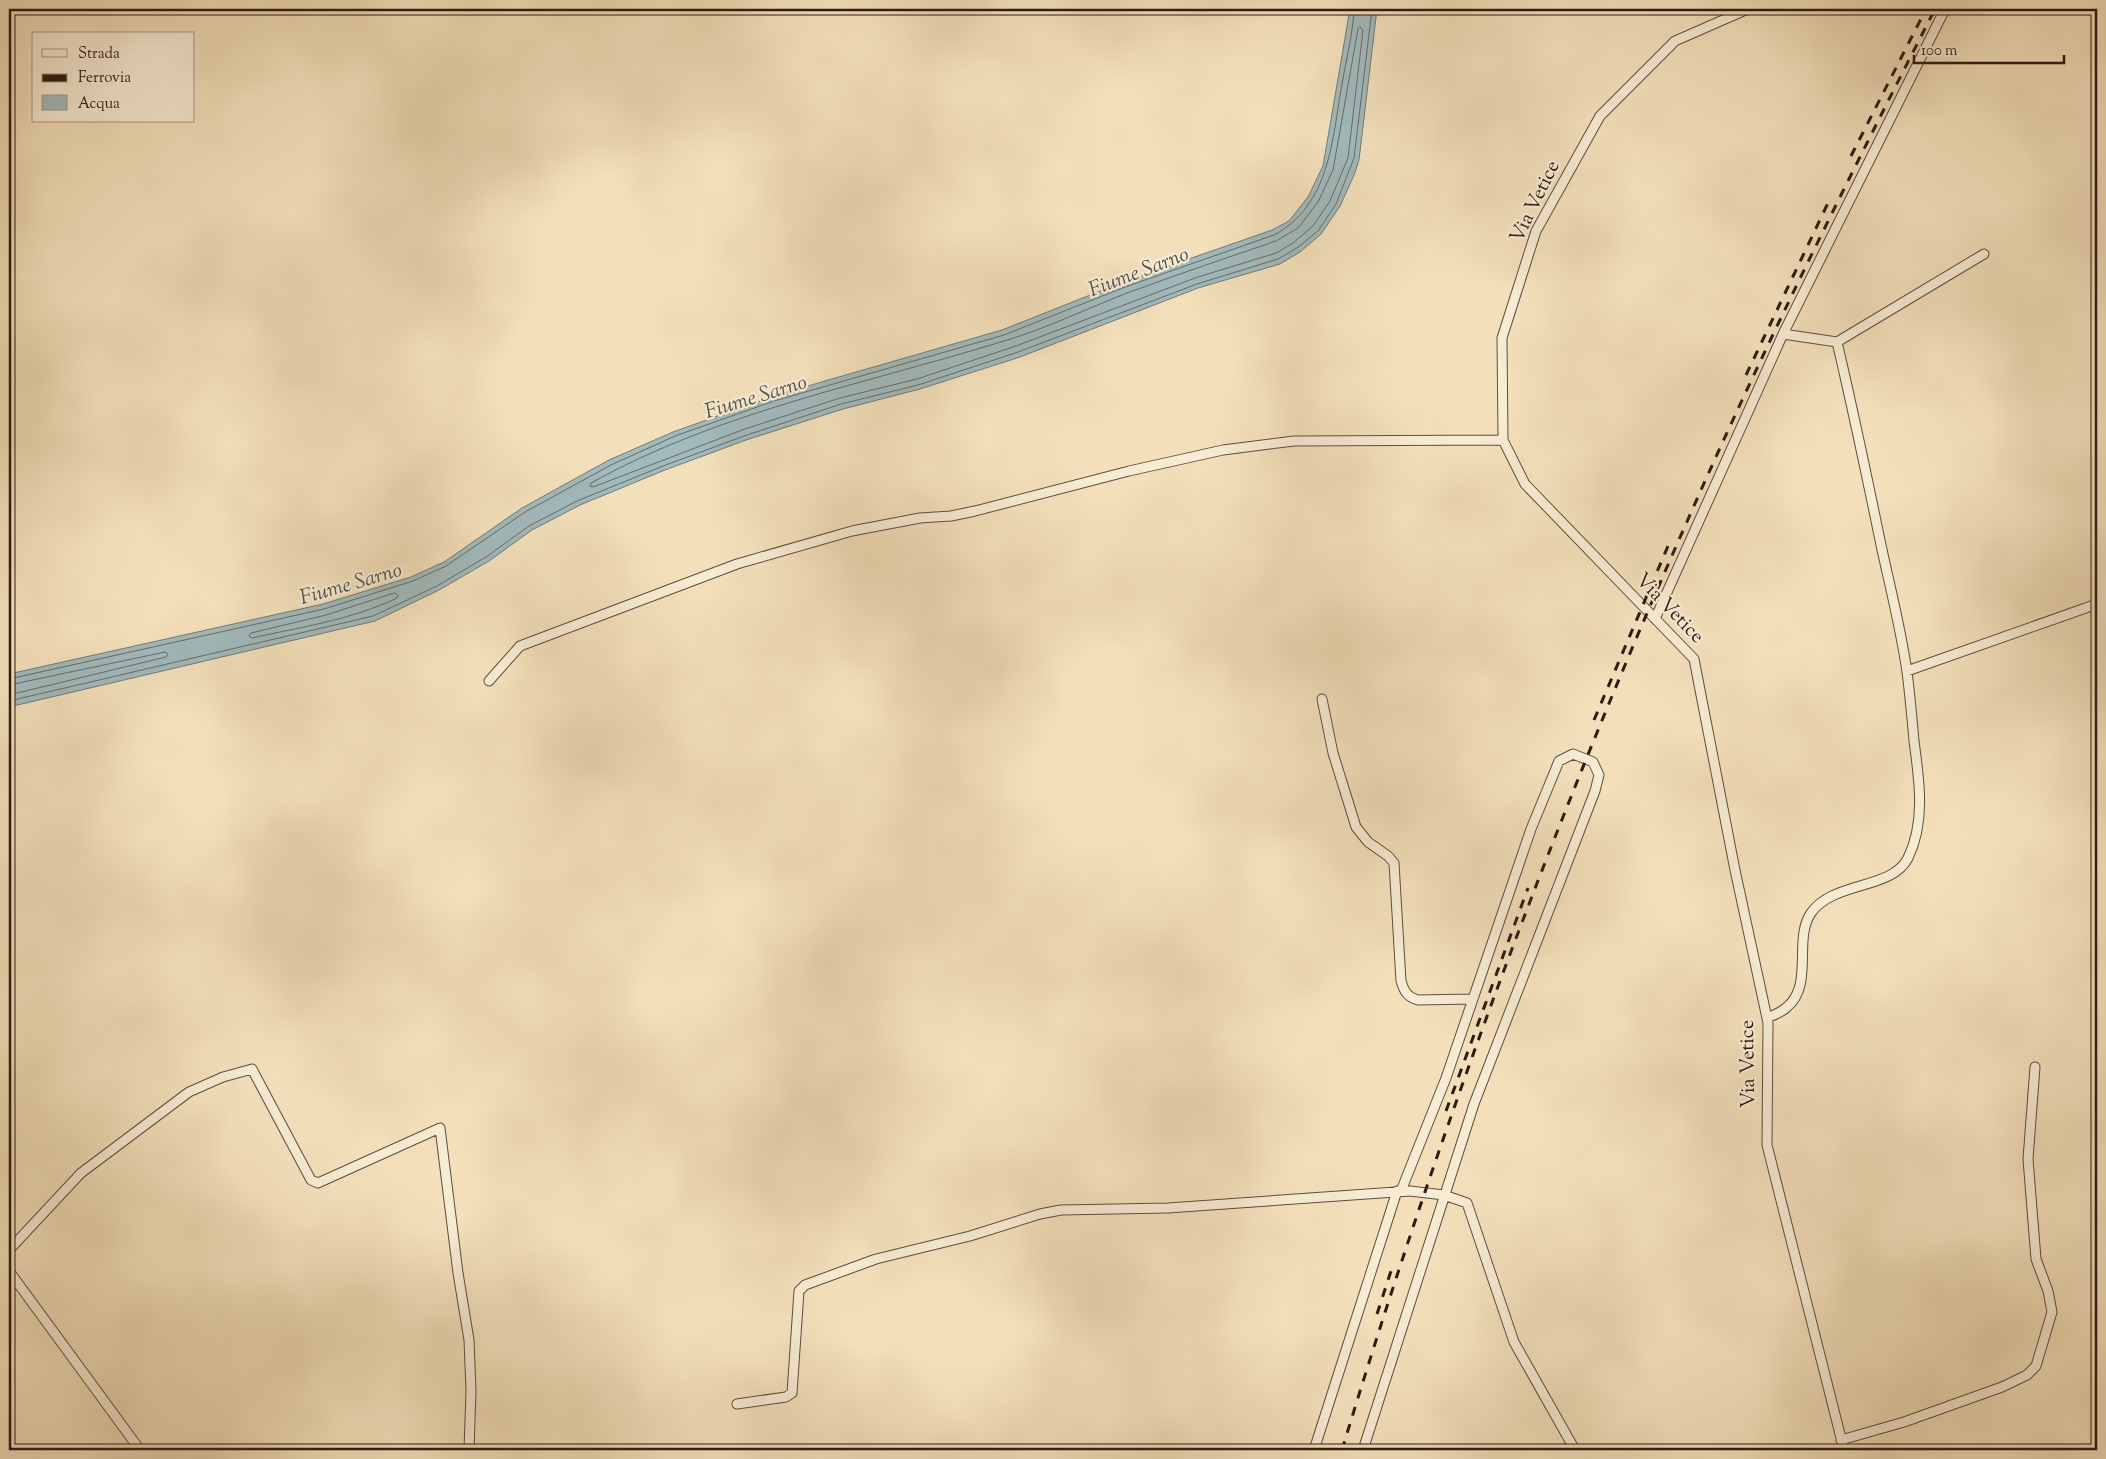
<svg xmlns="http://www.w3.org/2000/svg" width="2106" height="1459" viewBox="0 0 2106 1459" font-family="'Sorts Mill Goudy',serif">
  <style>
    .water { fill: #a1babc; stroke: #737a78 }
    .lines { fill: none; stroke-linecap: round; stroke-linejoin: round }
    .shore { stroke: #686a68; stroke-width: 1 }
    .minor-casing { stroke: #5f4c3d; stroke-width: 11 }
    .minor { stroke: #f7ebd3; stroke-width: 9 }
    .rail { stroke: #2e1a13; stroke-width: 3; stroke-dasharray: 9 9; stroke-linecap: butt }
    .labels { text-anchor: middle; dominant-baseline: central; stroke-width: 4.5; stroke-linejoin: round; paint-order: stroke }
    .street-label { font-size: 20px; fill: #2e1a13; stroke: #f7ebd3 }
    .water-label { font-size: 21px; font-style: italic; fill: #56524e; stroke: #f7ebd3 }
  </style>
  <rect width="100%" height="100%" fill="#f3e0bb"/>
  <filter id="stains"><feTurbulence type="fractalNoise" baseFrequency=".004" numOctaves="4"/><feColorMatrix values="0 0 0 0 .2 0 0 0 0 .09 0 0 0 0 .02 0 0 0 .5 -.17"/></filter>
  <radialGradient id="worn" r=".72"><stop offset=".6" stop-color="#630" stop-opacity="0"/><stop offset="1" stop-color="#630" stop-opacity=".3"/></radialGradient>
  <path class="water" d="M1350,9H1377L1359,160L1354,175L1340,206L1321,234L1300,252L1280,264L1198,288L1020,357L920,389L843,409L746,440L665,470L580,505L532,530L489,561L439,590L375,621L9,707V674L323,604L411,577L444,562L522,508L609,460L673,432L773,396L1002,330L1123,282L1272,230L1289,221L1308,197L1323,166Z"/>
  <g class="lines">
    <path class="shore" d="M1360,27L1363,30L1348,158L1330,201L1313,226L1293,243L1276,253L1195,278L1016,346L917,379L840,398L742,430L593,487L590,486L591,483C718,412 865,384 1004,341C1045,329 1086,309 1127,293C1176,275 1226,258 1276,241L1298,228L1318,202L1333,170L1358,29Z
      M395,593L398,595L397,598C351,620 301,627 252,638L249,636L251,633L326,615Z
      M9,679L324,609L413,581L446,566L525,512L611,465L675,436L774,401L1004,335L1125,287L1274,235C1330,205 1332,140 1342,84C1346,60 1353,34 1354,9
      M9,685L165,652L168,654L166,657L9,695
      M9,701L373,616L437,586L486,557L529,526L577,501L663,466L744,436L841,404L918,385L1018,352L1197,284L1278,259L1297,248L1318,231L1336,204L1354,158L1372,9"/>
    <defs>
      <path id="minor" d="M1748,9L1675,41L1600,116L1536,231L1502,338L1503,440L1525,484L1694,659L1735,870L1768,1023L1767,1145L1844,1450
        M1783,334L1837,342
        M1655,619L1783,334L1945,9
        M1907,671L2097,604
        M489,681L520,646L737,564L852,531L920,518L951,516L975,511L1129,471L1223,450L1294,441L1503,440
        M1322,699L1333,753L1356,827L1368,842L1388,856L1394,863L1401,981C1404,991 1407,997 1418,1000L1471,999
        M1767,1018C1774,1015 1782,1012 1787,1007C1814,985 1793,939 1811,913C1833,881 1892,890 1908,858C1926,821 1919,779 1914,741C1912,718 1910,695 1907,672C1901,629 1890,587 1881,545C1867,477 1853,410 1837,342L1984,254
        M9,1250L81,1173L189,1092L223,1077L252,1069L311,1180L318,1183L440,1128L458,1273L469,1340L471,1391L469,1450
        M9,1271L140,1450
        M737,1404L786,1397L792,1393L799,1291L805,1285L876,1259L970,1236L1040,1214L1061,1210L1168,1208L1410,1191L1444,1195L1467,1203L1514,1342L1575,1450
        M1841,1440L1904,1422L2002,1387L2027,1375L2036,1366L2052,1312L2048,1291L2036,1259L2028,1159L2035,1067
        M1314,1450L1397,1191
        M1363,1450L1474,1104L1595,791L1599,775L1593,762L1573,754L1559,761L1531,829L1446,1078L1401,1191"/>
    </defs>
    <use href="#minor" class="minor-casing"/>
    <use href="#minor" class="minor"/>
    <path class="rail" d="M1851,156L1926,9
      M1746,375L1828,203
      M1594,720L1668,546
      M1446,1111L1528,888
      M1377,1314L1391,1271
      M1342,1450C1438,1133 1554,821 1689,517C1765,345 1849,177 1935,9"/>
  </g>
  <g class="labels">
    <g class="street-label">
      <text transform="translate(1536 202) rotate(-64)">Via Vetice</text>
      <text transform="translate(1669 609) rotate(46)">Via Vetice</text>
      <text transform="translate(1749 1064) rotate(-91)">Via Vetice</text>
    </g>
    <g class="water-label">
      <text transform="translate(1139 273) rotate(-21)">Fiume Sarno</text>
      <text transform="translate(756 398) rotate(-17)">Fiume Sarno</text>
      <text transform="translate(351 585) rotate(-16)">Fiume Sarno</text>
    </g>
  </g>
  <rect width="2106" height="1459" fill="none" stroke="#f3e0bb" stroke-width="30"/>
  <rect x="10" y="10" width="2086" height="1439" fill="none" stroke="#2e1a13" stroke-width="2.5"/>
  <rect x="15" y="15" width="2076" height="1429" fill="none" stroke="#2e1a13"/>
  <rect x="32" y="32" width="162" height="90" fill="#f7ebd3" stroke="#a79786"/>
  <rect x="42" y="49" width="25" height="8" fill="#f7ebd3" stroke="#a79786"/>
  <text x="78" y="58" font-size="15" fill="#2e1a13">Strada</text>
  <rect x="42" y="74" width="25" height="8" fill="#2e1a13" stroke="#a79786"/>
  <text x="78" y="82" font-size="15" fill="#2e1a13">Ferrovia</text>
  <rect x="42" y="95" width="25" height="15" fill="#a1babc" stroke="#a79786"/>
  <text x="78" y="108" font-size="15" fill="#2e1a13">Acqua</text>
  <path d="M1914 55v8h150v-8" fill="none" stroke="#2e1a13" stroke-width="2.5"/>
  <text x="1921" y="55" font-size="15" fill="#2e1a13" stroke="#f7ebd3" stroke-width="4" paint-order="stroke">100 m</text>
  <rect width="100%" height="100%" filter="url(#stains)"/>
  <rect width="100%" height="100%" fill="url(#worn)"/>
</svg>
